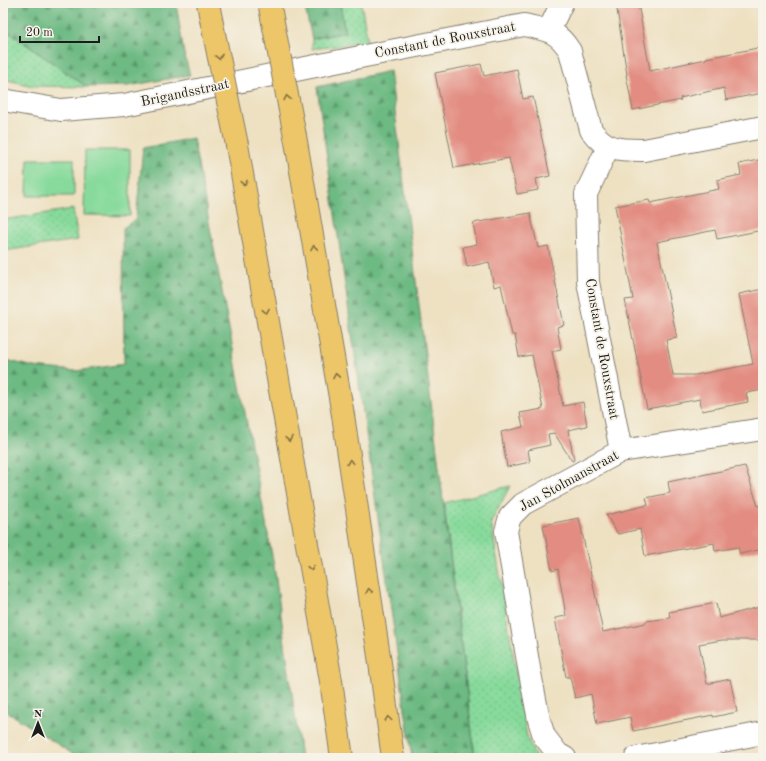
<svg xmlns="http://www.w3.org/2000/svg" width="766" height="761" viewBox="0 0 766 761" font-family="'Old Standard TT',serif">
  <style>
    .grass { fill: url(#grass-dots); stroke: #527b5c }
    .forest { fill: url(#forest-firs); stroke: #446b50 }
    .park { fill: #87da9b; stroke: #527b5c }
    .building { fill: #e38d82 }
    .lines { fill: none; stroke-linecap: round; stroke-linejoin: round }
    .street-casing { stroke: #857e6f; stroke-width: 24 }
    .highway-casing { stroke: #857e6f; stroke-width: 24 }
    .street { stroke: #fff; stroke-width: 22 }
    .highway { stroke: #ecc669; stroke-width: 22 }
    .highway-bridge-casing { stroke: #857e6f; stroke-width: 24; stroke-linecap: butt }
    .highway-bridge { stroke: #ecc669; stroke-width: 22 }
    .oneway { stroke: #847142 }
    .labels { text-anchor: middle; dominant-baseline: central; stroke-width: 3.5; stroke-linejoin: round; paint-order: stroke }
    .street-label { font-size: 14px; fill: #1c1c1c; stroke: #f7f3e8 }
  </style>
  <defs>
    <pattern id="grass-dots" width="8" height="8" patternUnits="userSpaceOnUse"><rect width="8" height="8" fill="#87da9b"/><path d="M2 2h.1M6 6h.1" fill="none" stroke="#74ba85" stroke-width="1.8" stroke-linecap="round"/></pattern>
    <pattern id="forest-firs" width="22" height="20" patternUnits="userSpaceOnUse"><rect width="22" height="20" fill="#6dba83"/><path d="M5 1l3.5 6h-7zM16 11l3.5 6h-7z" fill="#59966a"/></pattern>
  </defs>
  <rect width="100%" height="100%" fill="#f7f3e8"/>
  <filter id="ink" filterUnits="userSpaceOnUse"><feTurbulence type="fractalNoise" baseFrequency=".025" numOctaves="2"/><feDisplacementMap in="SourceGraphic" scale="8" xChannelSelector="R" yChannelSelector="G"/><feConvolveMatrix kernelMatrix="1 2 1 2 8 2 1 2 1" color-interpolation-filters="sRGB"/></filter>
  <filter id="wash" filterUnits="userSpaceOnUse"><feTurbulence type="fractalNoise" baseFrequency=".012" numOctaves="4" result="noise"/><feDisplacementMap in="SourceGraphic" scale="16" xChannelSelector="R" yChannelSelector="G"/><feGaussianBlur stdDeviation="0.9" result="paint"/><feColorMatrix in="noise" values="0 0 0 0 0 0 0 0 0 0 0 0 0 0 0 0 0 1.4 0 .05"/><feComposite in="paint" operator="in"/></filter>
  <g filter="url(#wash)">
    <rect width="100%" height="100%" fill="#eee1c2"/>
    <path class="grass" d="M340,3H361L368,42L312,49V39L345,32Z
      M3,28L87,87L33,86L3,79Z
      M73,209L78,240L3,251V220Z
      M510,486L491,522L527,737L536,758H475L444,503Z"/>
    <path class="forest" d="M3,3H176L184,54L190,75L128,86L87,87L3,28Z
      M304,3H340L345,32L312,39Z
      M390,71L475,758H412L317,87Z
      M193,138L274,566L301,758H79L3,709V359L33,367L76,371L124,364L123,228L136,219L143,148Z"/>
    <path class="park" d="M85,150H130V216L84,215Z
      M28,159H74V196H27Z"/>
    <g id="blocks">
      <path class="building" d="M616,3H638L650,71L706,59V58L763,47V93L726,100L724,88L680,98L681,100L633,110L626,75H627Z
        M481,64L484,76L517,69L523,99L533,97L550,176L536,179L538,190L517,194L509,158L454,168L435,73Z
        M763,159V230L717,239L715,230L657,242L677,338L666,340L673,375H695L753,364L739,294L763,289V390L746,393L748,402L702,411L700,399L647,409L625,300L633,299L615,206L649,200L650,203L719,189L717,180L741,175L739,164Z
        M530,213L538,248L548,246L564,325L557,327L561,349L552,351L563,406L583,402L587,426L568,430L574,460L572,461L554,433L548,434L550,445L528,450L530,462L507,467L501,432L523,427L520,413L543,409L532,355L519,357L515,335H512L501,285L494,287L489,262L467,267L463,247L477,244L473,223Z
        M745,466L758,506L763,505V549L740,554L738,547L715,551L714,543L645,556L640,529L618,534L606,515L648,505L646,498L670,493L668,482Z
        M579,518L603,632L646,623V621L670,618L669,612L716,603L719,618L763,606V640H722L699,644L707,684L730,679L737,712L713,717V715L633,731L630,717L597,724L591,694L575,698L570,677H566L555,618L566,616L558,569L552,571L543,525Z"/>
    </g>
  </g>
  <g filter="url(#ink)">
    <use href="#blocks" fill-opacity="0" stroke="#857e6f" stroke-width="1"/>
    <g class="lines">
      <defs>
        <path id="street" d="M549,30L562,3
          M3,100L61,110L124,105L365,56L524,25C547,30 557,30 570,51L591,130C606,151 620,150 644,150L763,127
          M608,147L586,194L588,282L621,451
          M565,758L558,754L544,736L539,720L529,668L506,531L510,517L523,504L621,451L763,429
          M636,758L763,733"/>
        <path id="highway" d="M208,3L211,19
          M295,136L343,415L380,663L393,758
          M237,145L331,681L342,758"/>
      </defs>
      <use href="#street" class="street-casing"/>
      <use href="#highway" class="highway-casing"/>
      <use href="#street" class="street"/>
      <use href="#highway" class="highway"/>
      <defs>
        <path id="highway-bridge" d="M270,7L295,136
          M211,19L237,145"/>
      </defs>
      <use href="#highway-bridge" class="highway-bridge-casing"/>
      <use href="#highway-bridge" class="highway-bridge"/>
    </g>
    <defs><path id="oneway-chevron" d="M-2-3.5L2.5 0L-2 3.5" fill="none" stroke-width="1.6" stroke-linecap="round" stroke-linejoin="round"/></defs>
    <g class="oneway">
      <use href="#oneway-chevron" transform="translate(219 57) rotate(78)"/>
      <use href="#oneway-chevron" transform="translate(287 98) rotate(-101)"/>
      <use href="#oneway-chevron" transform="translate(244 183) rotate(80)"/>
      <use href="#oneway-chevron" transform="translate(314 248) rotate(-100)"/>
      <use href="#oneway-chevron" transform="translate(266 311) rotate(80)"/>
      <use href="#oneway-chevron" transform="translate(336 376) rotate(-100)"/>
      <use href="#oneway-chevron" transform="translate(289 439) rotate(80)"/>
      <use href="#oneway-chevron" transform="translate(350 462) rotate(-99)"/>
      <use href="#oneway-chevron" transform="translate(311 568) rotate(80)"/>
      <use href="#oneway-chevron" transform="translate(369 591) rotate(-99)"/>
      <use href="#oneway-chevron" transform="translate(388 719) rotate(-98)"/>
    </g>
  </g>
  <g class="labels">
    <g class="street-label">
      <text transform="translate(445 40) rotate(-11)">Constant de Rouxstraat</text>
      <text transform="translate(185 93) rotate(-12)">Brigandsstraat</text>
      <text transform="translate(602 349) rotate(80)">Constant de Rouxstraat</text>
      <text transform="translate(569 481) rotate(-29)">Jan Stolmanstraat</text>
    </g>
  </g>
  <rect width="766" height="761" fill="none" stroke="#f7f3e8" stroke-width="16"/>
  <g transform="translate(38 723)" stroke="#f7f3e8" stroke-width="3" paint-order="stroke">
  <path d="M0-3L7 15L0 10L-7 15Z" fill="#1c1c1c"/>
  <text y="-6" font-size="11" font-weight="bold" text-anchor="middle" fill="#1c1c1c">N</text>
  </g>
  <path d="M20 36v6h79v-6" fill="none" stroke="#1c1c1c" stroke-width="2"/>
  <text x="26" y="36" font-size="12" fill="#1c1c1c" stroke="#f7f3e8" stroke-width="3" paint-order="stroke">20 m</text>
</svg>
